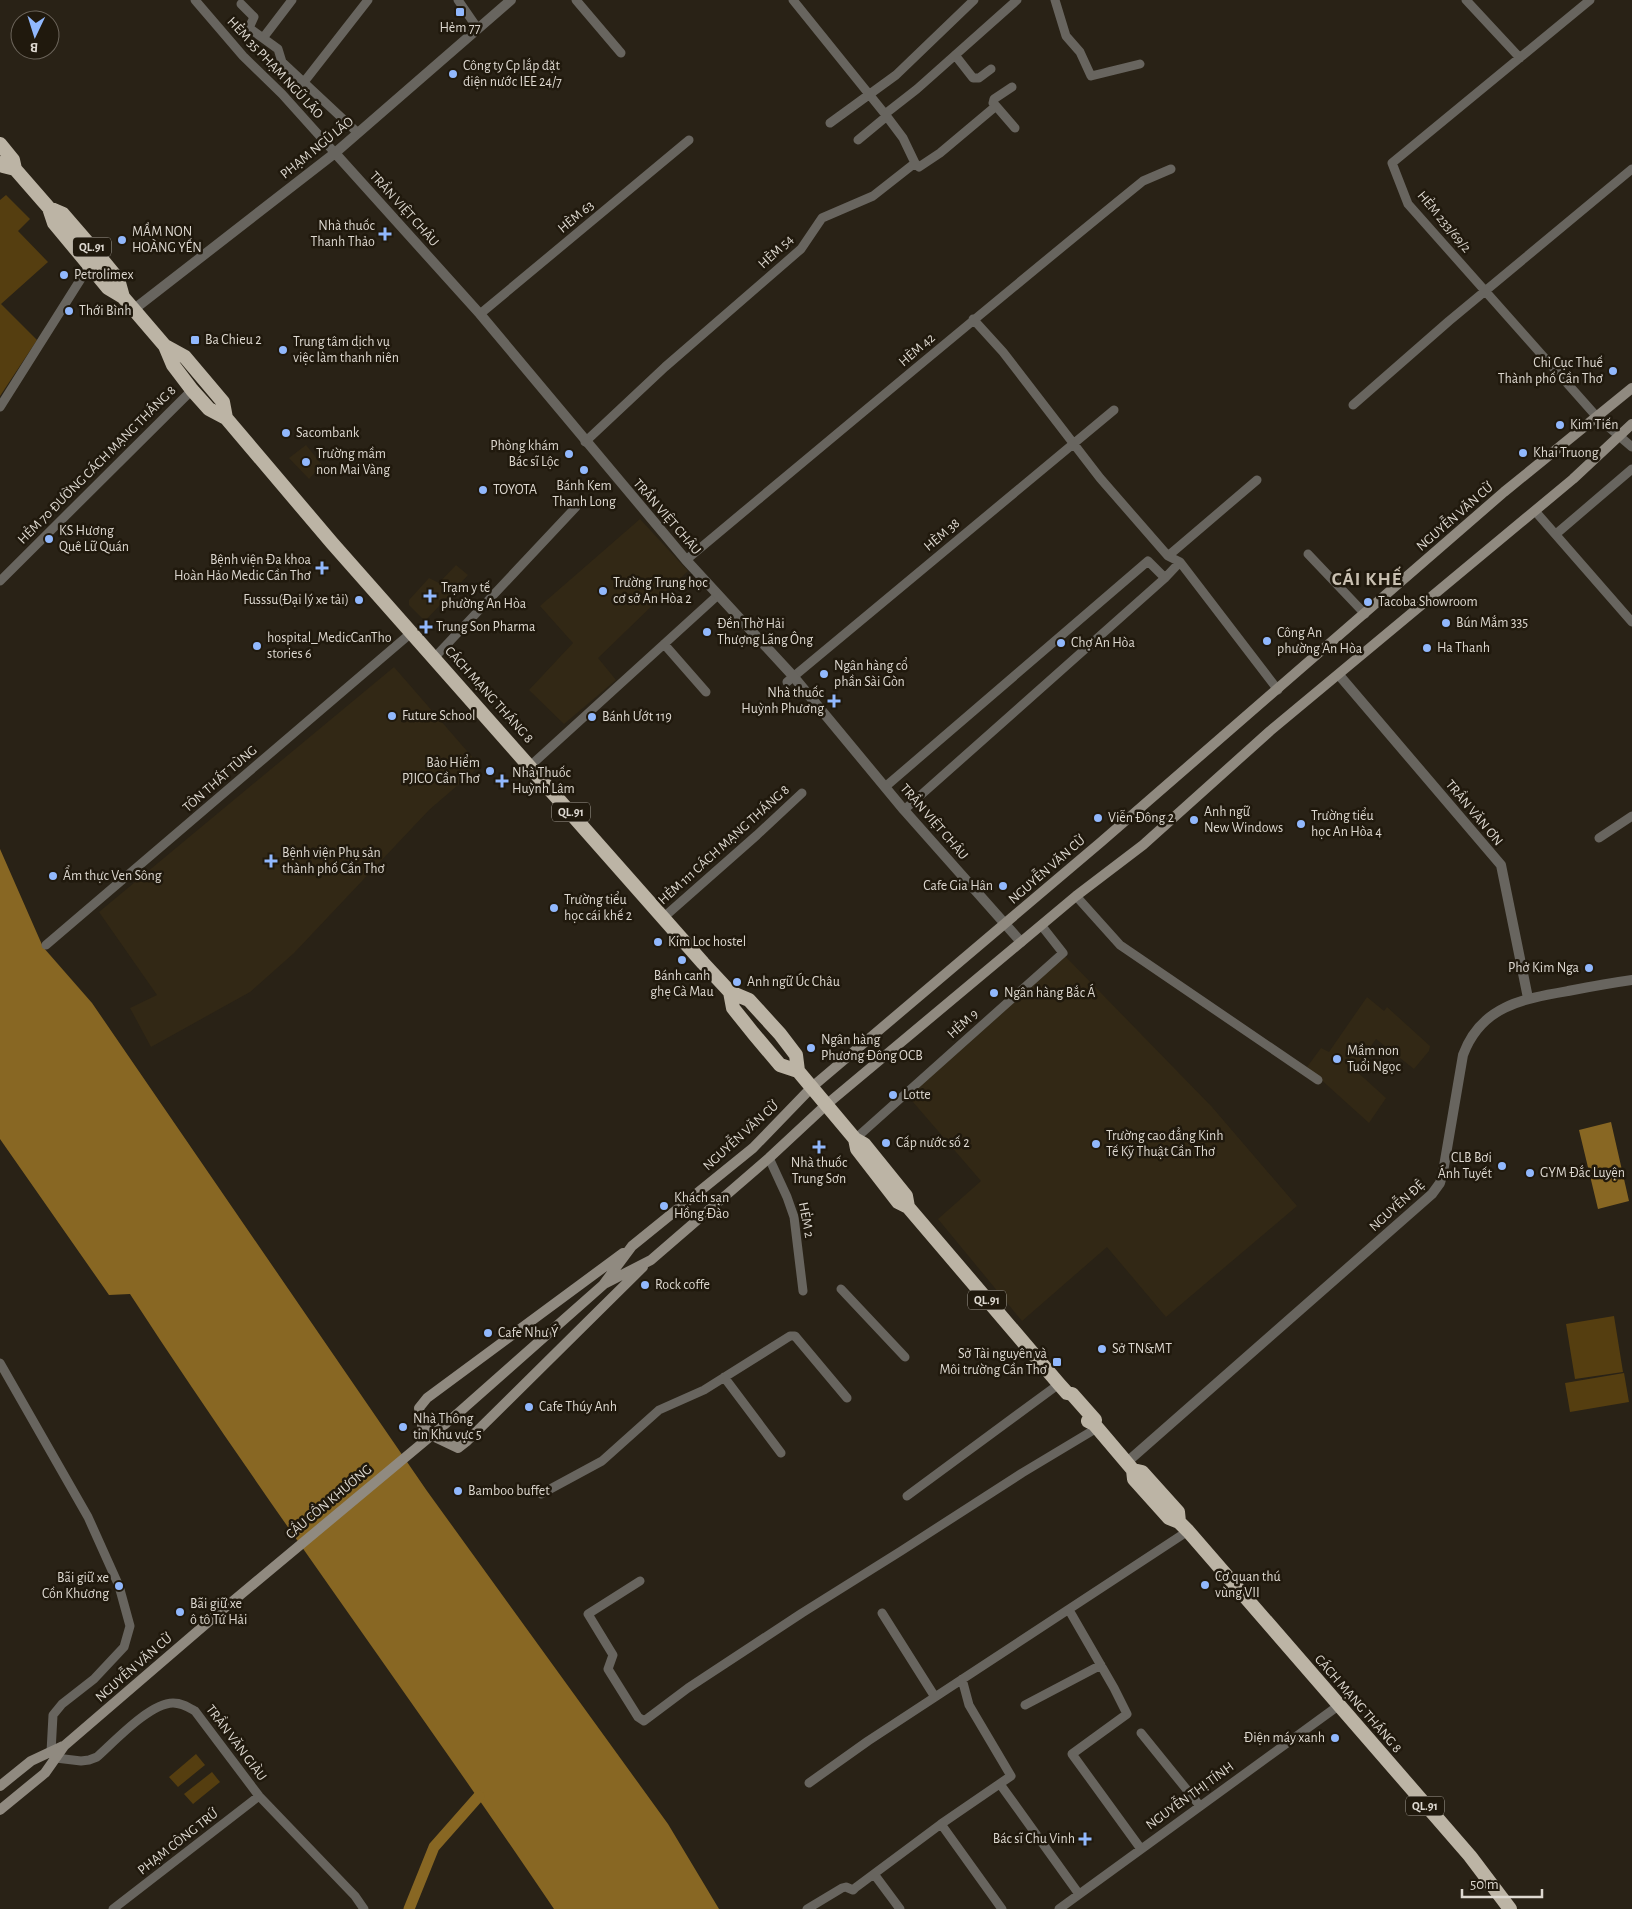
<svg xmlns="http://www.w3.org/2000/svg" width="1632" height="1909" font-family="'Alegreya Sans',sans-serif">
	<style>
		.built { fill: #322815 }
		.green { fill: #553e10 }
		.water { fill: #886723 }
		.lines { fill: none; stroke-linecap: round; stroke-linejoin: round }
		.canal { stroke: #886723; stroke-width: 11 }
		.minor { stroke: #68655f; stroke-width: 9 }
		.tertiary { stroke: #68655f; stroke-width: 10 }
		.secondary { stroke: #908a80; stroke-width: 10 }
		.trunk { stroke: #bcb4a5; stroke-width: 14 }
		.secondary-bridge { stroke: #908a80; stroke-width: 10 }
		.poi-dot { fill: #91b8fd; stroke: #20190d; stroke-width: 2 }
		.labels { text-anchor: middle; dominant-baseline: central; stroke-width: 5; stroke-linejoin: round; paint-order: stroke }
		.shield { fill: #20190d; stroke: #a49f96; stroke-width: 1 }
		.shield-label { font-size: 12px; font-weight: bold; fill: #ddd8d0 }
		.poi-label { font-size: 14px; fill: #ddd8d0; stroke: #20190d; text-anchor: start }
		.street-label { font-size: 14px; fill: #ddd8d0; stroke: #20190d }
		.district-label { font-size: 19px; font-weight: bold; letter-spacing: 1px; fill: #c9c0b1; stroke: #20190d }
	</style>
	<rect width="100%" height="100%" fill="#292216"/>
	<path class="built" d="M306,445L322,465L309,479L289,458Z
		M640,519L688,571L598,658L616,680L564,724L529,690L573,643L540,606Z
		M456,565L468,575L425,621L409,605V600L429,578L439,583Z
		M394,667L480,766L429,810L294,953L250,992L151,1047L130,1008L157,995L99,912Z
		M1064,955L1212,1107L1297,1206L1166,1317L1107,1247L1022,1321L938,1219L981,1181L907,1095Z
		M1367,997L1384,1011L1387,1007L1430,1046L1429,1051L1414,1069L1376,1039L1354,1069L1386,1098L1369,1123L1307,1067L1321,1048L1329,1052Z"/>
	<path class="green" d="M6,195L30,219L18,231L48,262L1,304L37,340L0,396V200Z
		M1614,1316L1623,1372L1575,1379L1566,1324Z
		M1624,1373L1629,1402L1570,1412L1565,1383Z
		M196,1754L205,1765L178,1787L169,1777Z
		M212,1772L220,1782L193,1804L184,1794Z"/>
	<path class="water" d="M0,849L43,947L92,1003L427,1491L668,1824L719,1909H554C415,1703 266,1503 130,1294L109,1295L0,1139Z
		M1611,1122L1629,1201L1598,1209L1579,1130Z"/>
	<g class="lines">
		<path class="canal" d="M409,1909L434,1847L479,1796"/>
		<path class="minor" d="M195,0L243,56L282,94L335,153
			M458,0L478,29
			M576,0L621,53
			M793,0L885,114L903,138L915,163
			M1055,0L1066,36L1080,52L1091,76L1140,64
			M1466,0L1520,58
			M1590,0L1392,163L1408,204L1597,417L1632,447
			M241,4L254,17L249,28L278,49L282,62L358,133
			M263,38L292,0
			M955,55L973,78H979L991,69
			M304,82L368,0
			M996,106L993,103L994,99L1012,87
			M885,114L917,89L1017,0
			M830,123L896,75L974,0
			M858,140L887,116
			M915,163L919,167L940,153L996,106L1015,128
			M480,314L689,140
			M973,319L1003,352L1100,478L1168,556L1180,562
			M1353,405L1449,321L1632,169
			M0,407L89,266
			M585,442L665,367L801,249L822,218L873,196L915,163
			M1535,511L1632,622
			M1556,534L1632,469
			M1308,554L1365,614
			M1168,556L1257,480
			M686,560C838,433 989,306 1143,181L1171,169
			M0,581L192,390
			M664,644L706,692
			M435,657L576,507
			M787,682L1114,410
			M530,766L718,595
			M885,787L1148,561L1165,578
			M904,810L1165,578L1180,562L1278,690
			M1599,838L1632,816
			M1076,896L1120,945L1318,1080
			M664,917L757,835L802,793
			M46,945L411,633
			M855,1139L1063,953L1041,925
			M769,1158L787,1197L794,1217L803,1291
			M841,1289L905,1357
			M0,1363L88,1517L119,1586L130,1626L124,1647L94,1679L62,1704L53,1715L51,1752
			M724,1377L781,1453
			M541,1494L602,1461L659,1410L704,1390L790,1336H795L847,1398
			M907,1496L1059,1384
			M640,1581L588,1614L613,1655L608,1669L638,1717L644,1721L688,1688L802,1613L901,1551L1022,1473L1097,1428
			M1069,1610L1114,1688L1127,1714L1072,1754L1141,1849
			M882,1613L935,1697
			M1025,1705L1101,1665
			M1141,1733L1200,1806
			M56,1758L81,1761L89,1760L97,1757C115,1741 150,1703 173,1703C182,1703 188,1707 195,1711L259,1796L355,1896L364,1909
			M809,1783L868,1741L1188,1531
			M1000,1784L1079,1894
			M941,1824L1002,1909
			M874,1874L900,1909
			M113,1909L259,1796
			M807,1909L842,1888L846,1887L853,1890L855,1888L941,1824L1011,1776L969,1705L962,1679
			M1059,1909L1338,1706"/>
		<path class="tertiary" d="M335,153L480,314L686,560L793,676L904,810L1021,942
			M133,310L335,153L511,0
			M1339,675L1501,865L1528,998
			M1126,1463L1432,1194L1440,1183L1443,1172L1463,1055C1481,1006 1522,999 1568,991C1589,987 1611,983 1632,980"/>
		<path class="secondary" d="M623,1253L427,1398L419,1408L422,1425L437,1438L458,1448L467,1441L643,1267
			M606,1283L651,1260L769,1158L826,1105L1076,896L1143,845L1270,731L1573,479L1632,424
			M456,1415L603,1285L632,1246L753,1148L812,1087L1101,842L1504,492L1632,388
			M0,1786L31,1761L63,1746
			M0,1810L45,1773L64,1746L221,1611"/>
		<path class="trunk" d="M0,144L13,160L15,169L49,208L54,223L108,288L123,297L165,346L185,357L223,402L226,418
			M0,163L3,166L15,169
			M49,208L63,214L95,251L118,279L123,297
			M165,346L173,365L192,390L209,409L226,418L332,543L703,963L730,992L749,1000L780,1034L796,1055L798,1071
			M730,992L733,1008L753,1033L780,1065L798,1071L855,1139L864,1144L906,1196L908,1207
			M855,1139L857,1149L898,1202L908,1207L1059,1384L1067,1393L1072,1394L1095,1420L1094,1424
			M1088,1421L1094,1424L1133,1470L1142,1472L1178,1512L1179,1522
			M1133,1470L1134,1479L1169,1518L1179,1522L1188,1531L1470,1856L1510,1909"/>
		<path class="secondary-bridge" d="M221,1611L456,1415"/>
	</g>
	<g class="poi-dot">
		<rect x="455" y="7" width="10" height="10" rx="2.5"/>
		<circle cx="453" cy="74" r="5"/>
		<path d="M382.5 226.5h5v5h5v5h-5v5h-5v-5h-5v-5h5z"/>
		<circle cx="122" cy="240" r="5"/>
		<circle cx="64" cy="275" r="5"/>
		<circle cx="69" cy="311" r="5"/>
		<rect x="190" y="335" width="10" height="10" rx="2.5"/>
		<circle cx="283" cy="350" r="5"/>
		<circle cx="1613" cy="371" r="5"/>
		<circle cx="1560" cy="425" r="5"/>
		<circle cx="286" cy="433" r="5"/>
		<circle cx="1523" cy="453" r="5"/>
		<circle cx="569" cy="454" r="5"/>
		<circle cx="306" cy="462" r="5"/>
		<circle cx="584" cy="470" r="5"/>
		<circle cx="483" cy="490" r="5"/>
		<circle cx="49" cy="539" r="5"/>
		<path d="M319.5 560.5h5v5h5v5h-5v5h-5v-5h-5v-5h5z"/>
		<circle cx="603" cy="591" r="5"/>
		<path d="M427.5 588.5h5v5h5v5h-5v5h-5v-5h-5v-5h5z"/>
		<circle cx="359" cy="600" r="5"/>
		<circle cx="1368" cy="602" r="5"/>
		<circle cx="1446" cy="623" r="5"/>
		<path d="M423.5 619.5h5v5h5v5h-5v5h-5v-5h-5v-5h5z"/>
		<circle cx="707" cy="632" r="5"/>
		<circle cx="1267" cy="641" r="5"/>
		<circle cx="1061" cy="643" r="5"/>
		<circle cx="257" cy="646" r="5"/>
		<circle cx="1427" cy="648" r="5"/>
		<circle cx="824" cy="674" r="5"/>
		<path d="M831.5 693.5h5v5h5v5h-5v5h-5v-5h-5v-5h5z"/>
		<circle cx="392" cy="716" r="5"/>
		<circle cx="592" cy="717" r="5"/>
		<circle cx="490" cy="771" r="5"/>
		<path d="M499.5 773.5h5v5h5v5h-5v5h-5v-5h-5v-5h5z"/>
		<circle cx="1098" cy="818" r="5"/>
		<circle cx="1194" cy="820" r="5"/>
		<circle cx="1301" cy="824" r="5"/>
		<path d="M268.5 853.5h5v5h5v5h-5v5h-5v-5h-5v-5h5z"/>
		<circle cx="53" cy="876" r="5"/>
		<circle cx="1003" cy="886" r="5"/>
		<circle cx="554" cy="908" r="5"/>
		<circle cx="658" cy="942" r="5"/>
		<circle cx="682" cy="960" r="5"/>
		<circle cx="1589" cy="968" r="5"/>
		<circle cx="737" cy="982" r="5"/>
		<circle cx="994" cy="993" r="5"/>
		<circle cx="811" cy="1048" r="5"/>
		<circle cx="1337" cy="1059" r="5"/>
		<circle cx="893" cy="1095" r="5"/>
		<circle cx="886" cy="1143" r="5"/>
		<circle cx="1096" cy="1144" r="5"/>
		<path d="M816.5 1139.5h5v5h5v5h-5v5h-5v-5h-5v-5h5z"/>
		<circle cx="1502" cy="1166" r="5"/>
		<circle cx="1530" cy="1173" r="5"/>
		<circle cx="664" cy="1206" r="5"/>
		<circle cx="645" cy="1285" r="5"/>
		<circle cx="488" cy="1333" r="5"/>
		<circle cx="1102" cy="1349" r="5"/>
		<rect x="1052" y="1357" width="10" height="10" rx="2.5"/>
		<circle cx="529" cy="1407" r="5"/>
		<circle cx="403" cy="1427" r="5"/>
		<circle cx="458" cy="1491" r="5"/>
		<circle cx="1205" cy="1585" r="5"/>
		<circle cx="119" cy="1586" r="5"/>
		<circle cx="180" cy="1612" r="5"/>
		<circle cx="1335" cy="1738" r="5"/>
		<path d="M1082.5 1831.5h5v5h5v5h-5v5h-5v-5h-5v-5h5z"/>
	</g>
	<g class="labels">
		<g class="shield">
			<rect x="73" y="237.5" width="38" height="19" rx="4"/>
			<rect x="552" y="802.5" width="38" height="19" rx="4"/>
			<rect x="968" y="1290.5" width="38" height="19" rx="4"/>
			<rect x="1406" y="1796.5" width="38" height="19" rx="4"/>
		</g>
		<g class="shield-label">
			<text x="92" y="247">QL.91</text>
			<text x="571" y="812">QL.91</text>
			<text x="987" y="1300">QL.91</text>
			<text x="1425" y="1806">QL.91</text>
		</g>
		<g class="poi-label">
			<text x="460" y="28" text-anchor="middle">Hẻm 77</text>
			<text x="463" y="66">Công ty Cp lắp đặt<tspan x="463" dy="16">điện nước IEE 24/7</tspan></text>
			<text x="375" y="226" text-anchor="end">Nhà thuốc<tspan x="375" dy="16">Thanh Thảo</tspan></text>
			<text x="132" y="232">MẦM NON<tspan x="132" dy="16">HOÀNG YẾN</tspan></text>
			<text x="74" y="275">Petrolimex</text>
			<text x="79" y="311">Thới Bình</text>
			<text x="205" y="340">Ba Chieu 2</text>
			<text x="293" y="342">Trung tâm dịch vụ<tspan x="293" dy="16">việc làm thanh niên</tspan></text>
			<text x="1603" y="363" text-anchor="end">Chi Cục Thuế<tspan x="1603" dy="16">Thành phố Cần Thơ</tspan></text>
			<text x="1570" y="425">Kim Tiến</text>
			<text x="296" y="433">Sacombank</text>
			<text x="559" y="446" text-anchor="end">Phòng khám<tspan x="559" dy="16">Bác sĩ Lộc</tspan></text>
			<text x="1533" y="453">Khai Truong</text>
			<text x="316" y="454">Trường mầm<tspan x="316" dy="16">non Mai Vàng</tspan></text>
			<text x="584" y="486" text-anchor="middle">Bánh Kem<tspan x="584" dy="16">Thanh Long</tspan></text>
			<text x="493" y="490">TOYOTA</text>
			<text x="59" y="531">KS Hương<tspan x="59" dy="16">Quê Lữ Quán</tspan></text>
			<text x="311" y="560" text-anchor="end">Bệnh viện Đa khoa<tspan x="311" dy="16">Hoàn Hảo Medic Cần Thơ</tspan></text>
			<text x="613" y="583">Trường Trung học<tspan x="613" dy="16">cơ sở An Hòa 2</tspan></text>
			<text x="441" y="588">Trạm y tế<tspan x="441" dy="16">phường An Hòa</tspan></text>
			<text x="349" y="600" text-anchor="end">Fusssu(Đại lý xe tải)</text>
			<text x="1378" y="602">Tacoba Showroom</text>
			<text x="1456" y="623">Bún Mắm 335</text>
			<text x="717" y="624">Đền Thờ Hải<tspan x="717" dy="16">Thượng Lãng Ông</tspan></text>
			<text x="436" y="627">Trung Son Pharma</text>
			<text x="1277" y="633">Công An<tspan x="1277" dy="16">phường An Hòa</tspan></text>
			<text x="267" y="638">hospital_MedicCanTho<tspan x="267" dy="16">stories 6</tspan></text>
			<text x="1071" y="643">Chợ An Hòa</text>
			<text x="1437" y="648">Ha Thanh</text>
			<text x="834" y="666">Ngân hàng cổ<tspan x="834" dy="16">phần Sài Gòn</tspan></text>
			<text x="824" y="693" text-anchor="end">Nhà thuốc<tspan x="824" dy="16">Huỳnh Phương</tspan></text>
			<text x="402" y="716">Future School</text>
			<text x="602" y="717">Bánh Ướt 119</text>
			<text x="480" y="763" text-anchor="end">Bảo Hiểm<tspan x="480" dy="16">PJICO Cần Thơ</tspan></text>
			<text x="512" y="773">Nhà Thuốc<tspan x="512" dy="16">Huỳnh Lâm</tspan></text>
			<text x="1204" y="812">Anh ngữ<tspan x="1204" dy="16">New Windows</tspan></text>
			<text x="1311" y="816">Trường tiểu<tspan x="1311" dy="16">học An Hòa 4</tspan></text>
			<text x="1108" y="818">Viễn Đông 2</text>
			<text x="282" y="853">Bệnh viện Phụ sản<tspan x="282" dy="16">thành phố Cần Thơ</tspan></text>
			<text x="63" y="876">Ẩm thực Ven Sông</text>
			<text x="993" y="886" text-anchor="end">Cafe Gia Hân</text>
			<text x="564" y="900">Trường tiểu<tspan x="564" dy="16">học cái khế 2</tspan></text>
			<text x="668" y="942">Kim Loc hostel</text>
			<text x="1579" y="968" text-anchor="end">Phở Kim Nga</text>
			<text x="682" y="976" text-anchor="middle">Bánh canh<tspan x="682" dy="16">ghẹ Cà Mau</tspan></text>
			<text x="747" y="982">Anh ngữ Úc Châu</text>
			<text x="1004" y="993">Ngân hàng Bắc Á</text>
			<text x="821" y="1040">Ngân hàng<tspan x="821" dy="16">Phương Đông OCB</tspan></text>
			<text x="1347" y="1051">Mầm non<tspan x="1347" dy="16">Tuổi Ngọc</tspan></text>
			<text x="903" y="1095">Lotte</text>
			<text x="1106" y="1136">Trường cao đẳng Kinh<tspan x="1106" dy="16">Tế Kỹ Thuật Cần Thơ</tspan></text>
			<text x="896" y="1143">Cấp nước số 2</text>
			<text x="1492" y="1158" text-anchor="end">CLB Bơi<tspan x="1492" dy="16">Ánh Tuyết</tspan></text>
			<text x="819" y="1163" text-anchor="middle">Nhà thuốc<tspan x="819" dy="16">Trung Sơn</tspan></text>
			<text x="1540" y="1173">GYM Đắc Luyện</text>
			<text x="674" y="1198">Khách sạn<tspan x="674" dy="16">Hồng Đào</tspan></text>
			<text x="655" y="1285">Rock coffe</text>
			<text x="498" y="1333">Cafe Như Ý</text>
			<text x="1112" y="1349">Sở TN&amp;MT</text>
			<text x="1047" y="1354" text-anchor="end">Sở Tài nguyên và<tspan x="1047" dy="16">Môi trường Cần Thơ</tspan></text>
			<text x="539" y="1407">Cafe Thúy Anh</text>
			<text x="413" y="1419">Nhà Thông<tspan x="413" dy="16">tin Khu vực 5</tspan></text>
			<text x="468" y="1491">Bamboo buffet</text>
			<text x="1215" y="1577">Cơ quan thú<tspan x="1215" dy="16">vùng VII</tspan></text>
			<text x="109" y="1578" text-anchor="end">Bãi giữ xe<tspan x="109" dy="16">Cồn Khương</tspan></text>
			<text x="190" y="1604">Bãi giữ xe<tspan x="190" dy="16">ô tô Tứ Hải</tspan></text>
			<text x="1325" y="1738" text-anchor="end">Điện máy xanh</text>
			<text x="1075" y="1839" text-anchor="end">Bác sĩ Chu Vinh</text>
		</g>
		<g class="street-label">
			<text transform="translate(275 68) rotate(47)">HẺM 35 PHẠM NGŨ LÃO</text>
			<text transform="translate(317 148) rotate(-39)">PHẠM NGŨ LÃO</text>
			<text transform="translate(404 209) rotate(48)">TRẦN VIỆT CHÂU</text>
			<text transform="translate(576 217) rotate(-40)">HÈM 63</text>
			<text transform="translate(1444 222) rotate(50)">HẺM 233/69/2</text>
			<text transform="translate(776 252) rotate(-43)">HÈM 54</text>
			<text transform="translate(917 350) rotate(-41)">HÈM 42</text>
			<text transform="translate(97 465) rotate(-45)">HẺM 70 ĐƯỜNG CÁCH MẠNG THÁNG 8</text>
			<text transform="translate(667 517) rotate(49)">TRẦN VIỆT CHÂU</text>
			<text transform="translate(1455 517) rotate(-41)">NGUYỄN VĂN CỪ</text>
			<text transform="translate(942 535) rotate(-40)">HÈM 38</text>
			<text transform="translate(489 695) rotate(48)">CÁCH MẠNG THÁNG 8</text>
			<text transform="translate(220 779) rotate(-41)">TÔN THẤT TÙNG</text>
			<text transform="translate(1474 813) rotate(50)">TRẦN VĂN ƠN</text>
			<text transform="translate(934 822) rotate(49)">TRẦN VIỆT CHÂU</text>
			<text transform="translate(724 845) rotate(-42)">HẺM 111 CÁCH MẠNG THÁNG 8</text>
			<text transform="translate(1047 870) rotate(-41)">NGUYỄN VĂN CỪ</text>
			<text transform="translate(963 1024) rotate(-42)">HẺM 9</text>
			<text transform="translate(741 1136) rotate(-42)">NGUYỄN VĂN CỪ</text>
			<text transform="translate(1397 1206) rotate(-42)">NGUYỄN ĐỆ</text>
			<text transform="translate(806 1220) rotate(79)">HẺM 2</text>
			<text transform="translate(329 1502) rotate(-40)">CẦU CỒN KHƯƠNG</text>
			<text transform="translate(134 1668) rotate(-41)">NGUYỄN VĂN CỪ</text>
			<text transform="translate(1358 1704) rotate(49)">CÁCH MẠNG THÁNG 8</text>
			<text transform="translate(236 1743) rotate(53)">TRẦN VĂN GIÀU</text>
			<text transform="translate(1190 1796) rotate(-36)">NGUYỄN THỊ TÍNH</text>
			<text transform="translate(178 1842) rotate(-38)">PHẠM CÔNG TRỨ</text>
		</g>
		<g class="district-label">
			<text x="1367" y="579">CÁI KHẾ</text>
		</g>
	</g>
	<g transform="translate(35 35) rotate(184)"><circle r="24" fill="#20190d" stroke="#6c655b"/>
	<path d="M0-4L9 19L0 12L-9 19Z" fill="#91b8fd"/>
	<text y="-8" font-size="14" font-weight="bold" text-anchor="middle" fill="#ddd8d0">B</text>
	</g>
	<path d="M1462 1889v8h80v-8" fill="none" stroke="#ddd8d0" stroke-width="2.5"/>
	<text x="1470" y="1889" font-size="15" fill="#ddd8d0" stroke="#20190d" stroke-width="4" paint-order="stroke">50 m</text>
</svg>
